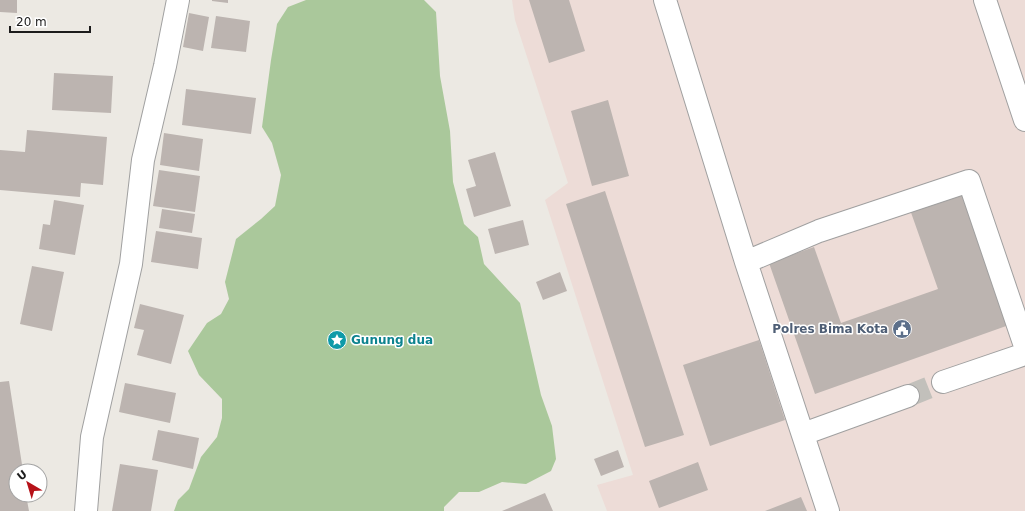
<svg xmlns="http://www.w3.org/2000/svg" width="1025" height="511" font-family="'DejaVu Sans',sans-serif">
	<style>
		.military { fill: #eddcd7 }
		.forest { fill: #aac89b }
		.building { fill: #bcb4b0 }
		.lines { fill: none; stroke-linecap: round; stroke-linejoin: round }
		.minor-tunnel { stroke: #c2c0bb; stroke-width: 22; stroke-dasharray: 22 11; stroke-linecap: butt }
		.minor-casing { stroke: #a0a0a0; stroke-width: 24 }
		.minor { stroke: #fff; stroke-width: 22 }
		.labels { text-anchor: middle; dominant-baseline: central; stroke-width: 3; stroke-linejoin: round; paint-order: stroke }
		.service-label { font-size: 12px; font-weight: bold; fill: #4e5e75; stroke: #fff; text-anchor: end }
		.culture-label { font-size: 12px; font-weight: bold; fill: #0d838f; stroke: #fff; text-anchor: start }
	</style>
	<rect width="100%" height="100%" fill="#ece9e3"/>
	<path class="military" d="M512,0H1025V511H607L597,485L633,475L545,200L568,183L515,20Z"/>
	<path class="forest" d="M306,0H424L436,12L440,76L450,131L453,182L464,224L478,237L484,264L520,303L541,395L552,426L556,459L551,471L526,484L502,482L479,492H459L444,507V511H174L178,500L189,489L201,457L217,437L222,418V399L199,375L188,351L207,323L221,314L229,299L225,282L236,239L261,219L275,206L281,175L272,143L262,127L271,60L277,24L288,7Z"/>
	<path class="building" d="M0,0H17V13L0,12Z
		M212,0H228V3L212,1Z
		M529,0H569L585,51L549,63Z
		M189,13L209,17L203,51L183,47Z
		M216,16L250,21L246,52L211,48Z
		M54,73L113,76L111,113L52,110Z
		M186,89L256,98L251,134L182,125Z
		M608,100L629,176L592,186L571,111Z
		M27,130L107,137L103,185L81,183L80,197L0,190V150L25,152Z
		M164,133L203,139L199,171L160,165Z
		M495,152L511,206L474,217L466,189L476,186L468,160Z
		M159,170L200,176L195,212L153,206Z
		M960,185L1009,325L815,394L769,263L814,247L841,323L938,289L908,204Z
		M605,191L684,435L645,447L566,204Z
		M54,200L84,205L75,255L39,249L43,224L50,225Z
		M162,209L195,214L192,233L159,228Z
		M523,220L529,245L495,254L488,229Z
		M156,231L202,238L198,269L151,262Z
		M32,266L64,272L52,331L20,324Z
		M560,272L567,291L543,300L536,282Z
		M140,304L184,315L171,364L137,355L144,330L134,328Z
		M759,340L785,420L710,446L683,365Z
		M9,381L23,471H16V495H26L29,511H0V382Z
		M125,383L176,393L170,423L119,412Z
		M158,430L199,438L193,469L152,460Z
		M618,450L624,467L601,476L594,459Z
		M698,462L708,490L659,508L649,481Z
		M120,464L158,470L151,511H112Z
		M545,493L553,511H502Z
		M801,497L807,511H765Z"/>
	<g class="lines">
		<path class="minor-tunnel" d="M908,396L943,382"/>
		<g class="minor-casing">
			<path id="minor" d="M665,0L746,262
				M985,0L1025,120
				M943,382L1025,354
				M803,434L908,396
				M86,511L92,437L131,264L143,160L165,66L178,0
				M828,511L746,262L819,231L969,181L1025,346"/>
		</g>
		<use href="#minor" class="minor"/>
	</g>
	<defs>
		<g id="civic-disc" transform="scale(1)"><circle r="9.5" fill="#5c6f8a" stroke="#fff"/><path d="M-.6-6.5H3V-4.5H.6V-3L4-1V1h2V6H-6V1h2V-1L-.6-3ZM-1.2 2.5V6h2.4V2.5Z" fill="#fff"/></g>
		<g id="sight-disc" transform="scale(1)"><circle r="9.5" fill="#0f9aa8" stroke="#fff"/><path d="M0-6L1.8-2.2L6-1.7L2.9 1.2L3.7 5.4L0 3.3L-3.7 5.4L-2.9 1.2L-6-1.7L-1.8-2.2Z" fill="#fff"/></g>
	</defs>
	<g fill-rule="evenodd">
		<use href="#civic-disc" x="902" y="329"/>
		<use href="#sight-disc" x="337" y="340"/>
	</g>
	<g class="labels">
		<g class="service-label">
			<text x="888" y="329">Polres Bima Kota</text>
		</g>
		<g class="culture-label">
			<text x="351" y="340">Gunung dua</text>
		</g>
	</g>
	<g transform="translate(28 483) rotate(322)"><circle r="19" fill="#ffffff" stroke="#a4a4a4"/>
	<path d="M0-3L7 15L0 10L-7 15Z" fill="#b61219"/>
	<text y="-6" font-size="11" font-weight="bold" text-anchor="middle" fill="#1c1c1c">U</text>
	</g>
	<path d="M10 26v6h80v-6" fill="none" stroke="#1c1c1c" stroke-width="2"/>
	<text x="16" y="26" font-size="12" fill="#1c1c1c" stroke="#ffffff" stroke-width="3" paint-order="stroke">20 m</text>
</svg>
